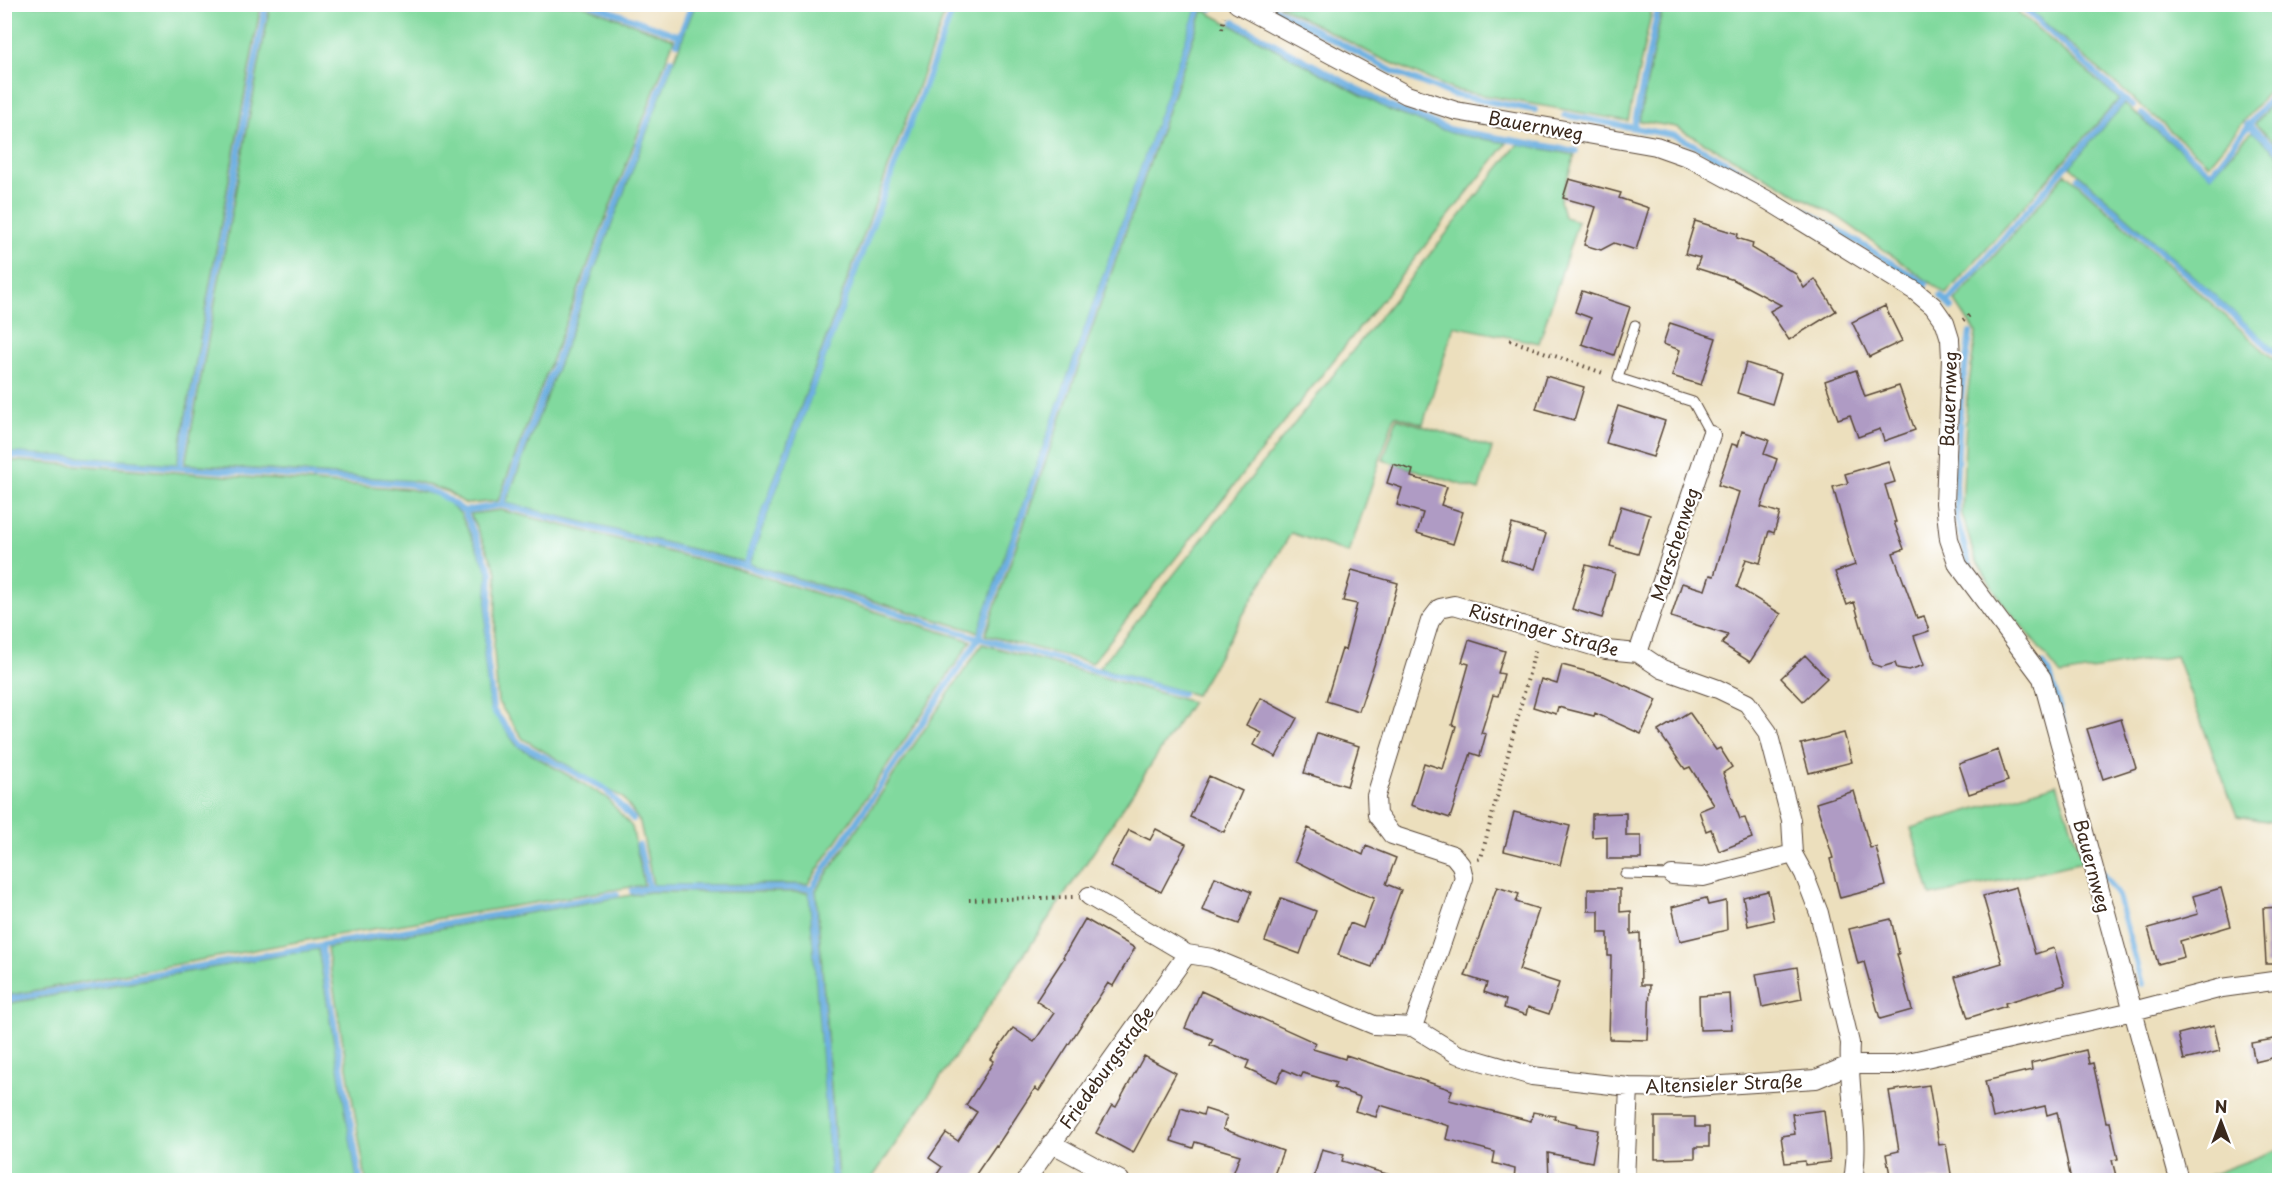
<svg xmlns="http://www.w3.org/2000/svg" width="2284" height="1185" font-family="'Playpen Sans',sans-serif">
	<style>
		.green { fill: #81d99e; stroke: #5e825e; stroke-width: 1.5 }
		.lines { fill: none; stroke-linecap: round; stroke-linejoin: round }
		.stream { stroke: #6db0e2; stroke-width: 6 }
		.building { fill: #af9bc4 }
		.service-casing { stroke: #564536; stroke-width: 11 }
		.minor-casing { stroke: #564536; stroke-width: 20 }
		.path { stroke: #564536; stroke-width: 4; stroke-dasharray: 1.5 4.5; stroke-linecap: butt }
		.service { stroke: #fff; stroke-width: 9 }
		.minor { stroke: #fff; stroke-width: 18 }
		.labels { text-anchor: middle; dominant-baseline: central; stroke-width: 4.5; stroke-linejoin: round; paint-order: stroke }
		.street-label { font-size: 18px; fill: #3b2a1e; stroke: #fff }
	</style>
	<rect width="100%" height="100%" fill="#fff"/>
	<filter id="ink" filterUnits="userSpaceOnUse"><feTurbulence type="fractalNoise" baseFrequency=".0167" numOctaves="2"/><feDisplacementMap in="SourceGraphic" scale="12" xChannelSelector="R" yChannelSelector="G"/><feConvolveMatrix kernelMatrix="1 2 1 2 8 2 1 2 1" color-interpolation-filters="sRGB"/></filter>
	<filter id="wash" filterUnits="userSpaceOnUse"><feTurbulence type="fractalNoise" baseFrequency=".008" numOctaves="4" result="noise"/><feDisplacementMap in="SourceGraphic" scale="24" xChannelSelector="R" yChannelSelector="G"/><feGaussianBlur stdDeviation="1.35" result="paint"/><feColorMatrix in="noise" values="0 0 0 0 0 0 0 0 0 0 0 0 0 0 0 0 0 1.4 0 .05"/><feComposite in="paint" operator="in"/></filter>
	<g filter="url(#wash)">
		<rect width="100%" height="100%" fill="#ecdfbd"/>
		<path class="green" d="M4,5H261L177,464L5,452Z
			M270,5H582L674,39L498,501L466,504L446,491L414,481L185,464Z
			M695,5H948L744,562L506,503Z
			M1193,5L1197,7L978,632L749,564L956,5Z
			M1278,5H1653L1628,121L1454,90L1378,57Z
			M1663,5H2010L2119,99L1946,294L1838,217L1676,127L1639,121Z
			M2024,5H2279V79L2209,164Z
			M1203,10L1391,111L1454,134L1507,143L1092,663L985,635Z
			M2279,94V146L2255,124Z
			M2124,104L2211,176L2252,131L2279,156V353L2070,166Z
			M1518,144L1575,155L1560,200L1564,217L1578,221L1539,343L1454,326L1423,424L1395,415L1349,553L1291,533L1196,695L1099,668Z
			M2066,173L2279,364V823L2237,816L2176,656L2061,675L1999,598L1975,558L1962,514L1967,398L1976,333L1955,301Z
			M1397,418L1492,448L1479,490L1383,460Z
			M4,460L409,489L440,496L460,513L488,572L484,656L490,708L517,746L606,797L632,827L644,885L324,937L5,996Z
			M501,510L741,570L971,641L808,884L653,885L640,822L623,798L523,739L498,702L494,650L497,572L470,514Z
			M982,644L1192,702L1099,844L871,1180H838L816,890Z
			M2057,784L2083,862L1931,896L1911,828Z
			M649,892H809L831,1180H366L327,948Z
			M318,949L357,1180H5V1004Z
			M2279,1149V1180H2197Z"/>
		<g class="lines">
			<path class="stream" d="M591,4L680,36
				M1203,4L1211,9
				M1266,4L1392,71L1453,95L1535,110
				M1234,22L1391,107L1452,130L1576,151
				M677,43L692,4
				M2124,99L2133,106
				M2142,114L2211,173L2280,86
				M1565,115L1677,136L1726,162L1926,284
				M2248,124L2280,152
				M1634,127L1659,4
				M2078,178L2280,357
				M1941,296L1952,308
				M1948,302L2124,99L2019,4
				M1970,333L1961,396L1956,482L1957,519L1969,563L1979,579
				M4,455L410,484L439,494L464,511L491,572L487,656L493,710L520,744L605,789L633,819
				M180,467L266,4
				M501,505L671,60
				M464,511L501,505L745,566L979,638L1182,694
				M745,566L955,4
				M2042,664L2050,673L2068,739
				M639,845L649,888
				M2102,873L2118,896L2142,984
				M812,888L834,1180
				M632,891L649,888H812L979,638L1201,4
				M321,945L360,1180
				M4,1000L617,894"/>
		</g>
		<g id="blocks">
			<path class="building" d="M1569,179L1621,193L1619,198L1649,208L1636,250L1614,243L1601,250L1584,245L1596,207L1563,198Z
				M1695,221L1738,234L1737,238L1753,243L1752,248L1796,274L1804,288L1815,279L1836,311L1789,340L1770,311L1781,305L1734,280L1696,268L1700,258L1685,254Z
				M1582,291L1630,307L1614,355L1582,344L1591,318L1575,312Z
				M1885,306L1902,341L1869,357L1852,322Z
				M1670,323L1716,338L1701,385L1672,376L1680,350L1663,344Z
				M1746,363L1781,374L1772,404L1737,393Z
				M1856,370L1865,397L1899,386L1915,430L1884,441L1880,429L1858,437L1850,415L1838,419L1825,381Z
				M1546,376L1584,387L1574,420L1536,409Z
				M1618,406L1665,421L1653,457L1606,443Z
				M1742,431L1769,440L1764,454L1777,459L1761,507L1780,513L1774,533L1769,531L1760,563L1746,559L1737,587L1781,614L1750,662L1722,644L1728,635L1671,617L1682,583L1705,590L1710,575L1714,576L1739,492L1718,485L1732,444L1738,446Z
				M1888,461L1895,482L1885,485L1896,522H1894L1904,549L1893,553L1917,618L1924,616L1929,631L1914,636L1924,665L1909,670L1897,668L1895,663L1882,667L1872,664L1854,602L1847,605L1835,572L1855,565L1833,487L1848,483L1845,474Z
				M1393,464L1413,470L1411,477L1447,487L1441,505L1463,512L1453,544L1417,533L1423,513L1397,505L1402,488L1387,483Z
				M1621,506L1650,515L1638,554L1610,546Z
				M1512,524L1546,534L1535,569L1502,559Z
				M1586,565L1615,573L1602,618L1572,609Z
				M1352,570L1398,583L1383,638L1359,711L1326,701L1342,649L1345,650L1357,604L1343,601Z
				M1469,640L1505,651L1498,673L1504,674L1498,696L1493,695L1481,733L1486,734L1480,756L1471,753L1450,818L1411,805L1424,763L1443,769L1456,726L1452,725L1469,664L1462,662Z
				M1805,655L1827,678L1803,701L1781,678Z
				M1562,665L1604,676L1657,700L1641,734L1595,713L1594,716L1558,707L1556,714L1533,707L1541,679L1557,684Z
				M1260,698L1297,718L1276,757L1254,745L1261,732L1246,725Z
				M1689,712L1716,750L1720,748L1732,767L1723,773L1740,819L1745,818L1752,838L1719,851L1711,829L1706,831L1699,811L1714,805L1690,767L1685,769L1658,731Z
				M2121,719L2136,768L2103,779L2087,729Z
				M1317,733L1359,746L1347,786L1304,773Z
				M1844,733L1852,762L1809,773L1801,744Z
				M1998,750L2008,781L1969,794L1959,764Z
				M1209,776L1242,791L1224,832L1190,817Z
				M1854,791L1870,848L1876,847L1886,886L1840,898L1830,859L1833,858L1816,803Z
				M1514,812L1570,826L1560,865L1504,851Z
				M1626,813V836H1641V859H1607V836L1592,837V814Z
				M1308,828L1363,855L1366,846L1396,858L1386,884L1401,890L1372,967L1338,955L1350,923L1363,928L1374,898L1350,889L1295,861Z
				M1156,829L1186,844L1161,892L1110,866L1129,830L1150,840Z
				M1215,877L1251,892L1239,924L1202,910Z
				M1497,887L1519,894L1516,902L1539,909L1519,970L1559,983L1549,1014L1528,1007L1526,1015L1504,1008L1506,1000L1484,992L1487,983L1465,976Z
				M2016,887L2035,954L2054,948L2065,985L2005,1003L2006,1006L1968,1018L1955,977L2002,963L1983,896Z
				M2221,888L2231,926L2180,941L2184,957L2158,964L2148,928L2198,914L2193,896Z
				M1588,889H1620V912L1631,911V934L1640,933L1641,985H1650L1648,1040L1609,1039L1611,956H1608V933H1599V911H1588Z
				M1768,891L1774,920L1748,926L1743,897Z
				M1281,898L1316,911L1300,954L1265,941Z
				M1706,898L1708,905L1726,901L1727,930L1680,941L1672,907Z
				M2280,907V964H2266L2263,908Z
				M1085,919L1135,948L1113,986L1108,983L1039,1091L1035,1088L997,1146L996,1145L972,1180H933L942,1167L929,1158L946,1133L958,1141L977,1112L966,1105L994,1061L991,1059L1013,1028L1034,1042L1054,1013L1036,1001L1064,958L1063,957Z
				M1891,919L1899,954H1897L1912,1010L1880,1019L1864,962L1858,964L1849,929Z
				M1797,967L1802,999L1762,1007L1756,974Z
				M1201,991L1316,1043L1313,1049L1345,1059L1346,1055L1452,1090L1449,1100L1531,1121L1533,1112L1555,1116L1554,1119L1577,1124L1576,1126L1598,1130L1592,1162L1548,1153L1549,1180H1514L1515,1169L1493,1163L1495,1152L1446,1139L1449,1126L1380,1105L1376,1117L1355,1111L1360,1097L1334,1088L1336,1083L1303,1073L1301,1077L1283,1069L1277,1082L1246,1068L1249,1061L1210,1045L1213,1039L1185,1028Z
				M1730,994L1732,1029L1700,1030L1699,996Z
				M2214,1025L2220,1051L2184,1060L2178,1034Z
				M2280,1038V1056L2255,1062L2251,1043Z
				M2086,1050L2089,1064L2093,1063L2106,1122H2110L2118,1159L2112,1160L2117,1180H2071L2057,1112L2047,1115L2045,1106L1993,1118L1985,1081L2032,1070L2031,1063Z
				M1144,1056L1176,1073L1133,1153L1096,1133L1112,1105L1116,1107Z
				M1929,1085L1939,1145L1946,1144L1952,1180H1891L1886,1154L1899,1151L1889,1091Z
				M1181,1108L1203,1115L1205,1109L1227,1116L1223,1129L1283,1151L1272,1180H1250L1233,1174L1240,1155L1195,1142L1193,1148L1171,1141Z
				M1824,1110L1830,1162L1805,1165V1161L1785,1163L1781,1136L1795,1134L1792,1114Z
				M1655,1117H1695V1127H1709V1147H1695V1158L1655,1159Z
				M1322,1149L1344,1155L1342,1161L1394,1176L1393,1180H1313Z"/>
		</g>
	</g>
	<g filter="url(#ink)">
		<use href="#blocks" fill-opacity="0" stroke="#564536" stroke-width="1.5"/>
		<g class="lines">
			<g class="service-casing">
				<path id="service" d="M1635,325L1618,378L1693,402L1711,435
					M1625,874L1672,875"/>
			</g>
			<g class="minor-casing">
				<path id="minor" d="M1237,4L1407,95L1456,111L1656,146L1690,158L1769,201L1915,291L1933,306L1945,323L1950,339L1951,358L1945,503L1949,539L1958,565L2042,678L2178,1176V1180
					M1638,653L1711,435
					M1672,875L1703,877L1793,854
					M1089,896L1187,954L1212,958L1374,1025L1413,1027L1457,1054L1532,1076L1629,1087L1677,1088L1816,1079L1849,1065H1895L2133,1011L2222,988L2280,980
					M1413,1027L1464,878L1461,865L1453,855L1392,835L1377,815L1376,796L1430,621L1440,608L1454,605L1606,650L1638,653L1662,669L1718,689L1747,703L1768,732L1791,820L1793,854L1804,874L1819,913L1850,1043C1847,1089 1861,1135 1853,1180
					M1051,1143L1120,1180
					M1026,1180L1187,954
					M1625,1180L1629,1087"/>
			</g>
			<path class="path" d="M1222,29L1224,17
				M1963,320L1970,315
				M1510,340L1606,374
				M1478,859L1481,858L1536,647
				M969,900L1073,897"/>
			<use href="#service" class="service"/>
			<use href="#minor" class="minor"/>
		</g>
	</g>
	<g class="labels">
		<g class="street-label">
			<text transform="translate(1536 125) rotate(10)">Bauernweg</text>
			<text transform="translate(1948 399) rotate(-88)">Bauernweg</text>
			<text transform="translate(1674 544) rotate(-72)">Marschenweg</text>
			<text transform="translate(1544 629) rotate(15)">Rüstringer Straße</text>
			<text transform="translate(2093 866) rotate(75)">Bauernweg</text>
			<text transform="translate(1106 1067) rotate(-54)">Friedeburgstraße</text>
			<text transform="translate(1724 1083) rotate(-2)">Altensieler Straße</text>
		</g>
	</g>
	<rect width="2284" height="1185" fill="none" stroke="#fff" stroke-width="24"/>
	<g transform="translate(2221 1122)" stroke="#ffffff" stroke-width="4.5" paint-order="stroke">
	<path d="M0-4.5L10 22L0 15L-10 22Z" fill="#3b2a1e"/>
	<text y="-9" font-size="16" font-weight="bold" text-anchor="middle" fill="#3b2a1e">N</text>
	</g>
</svg>
